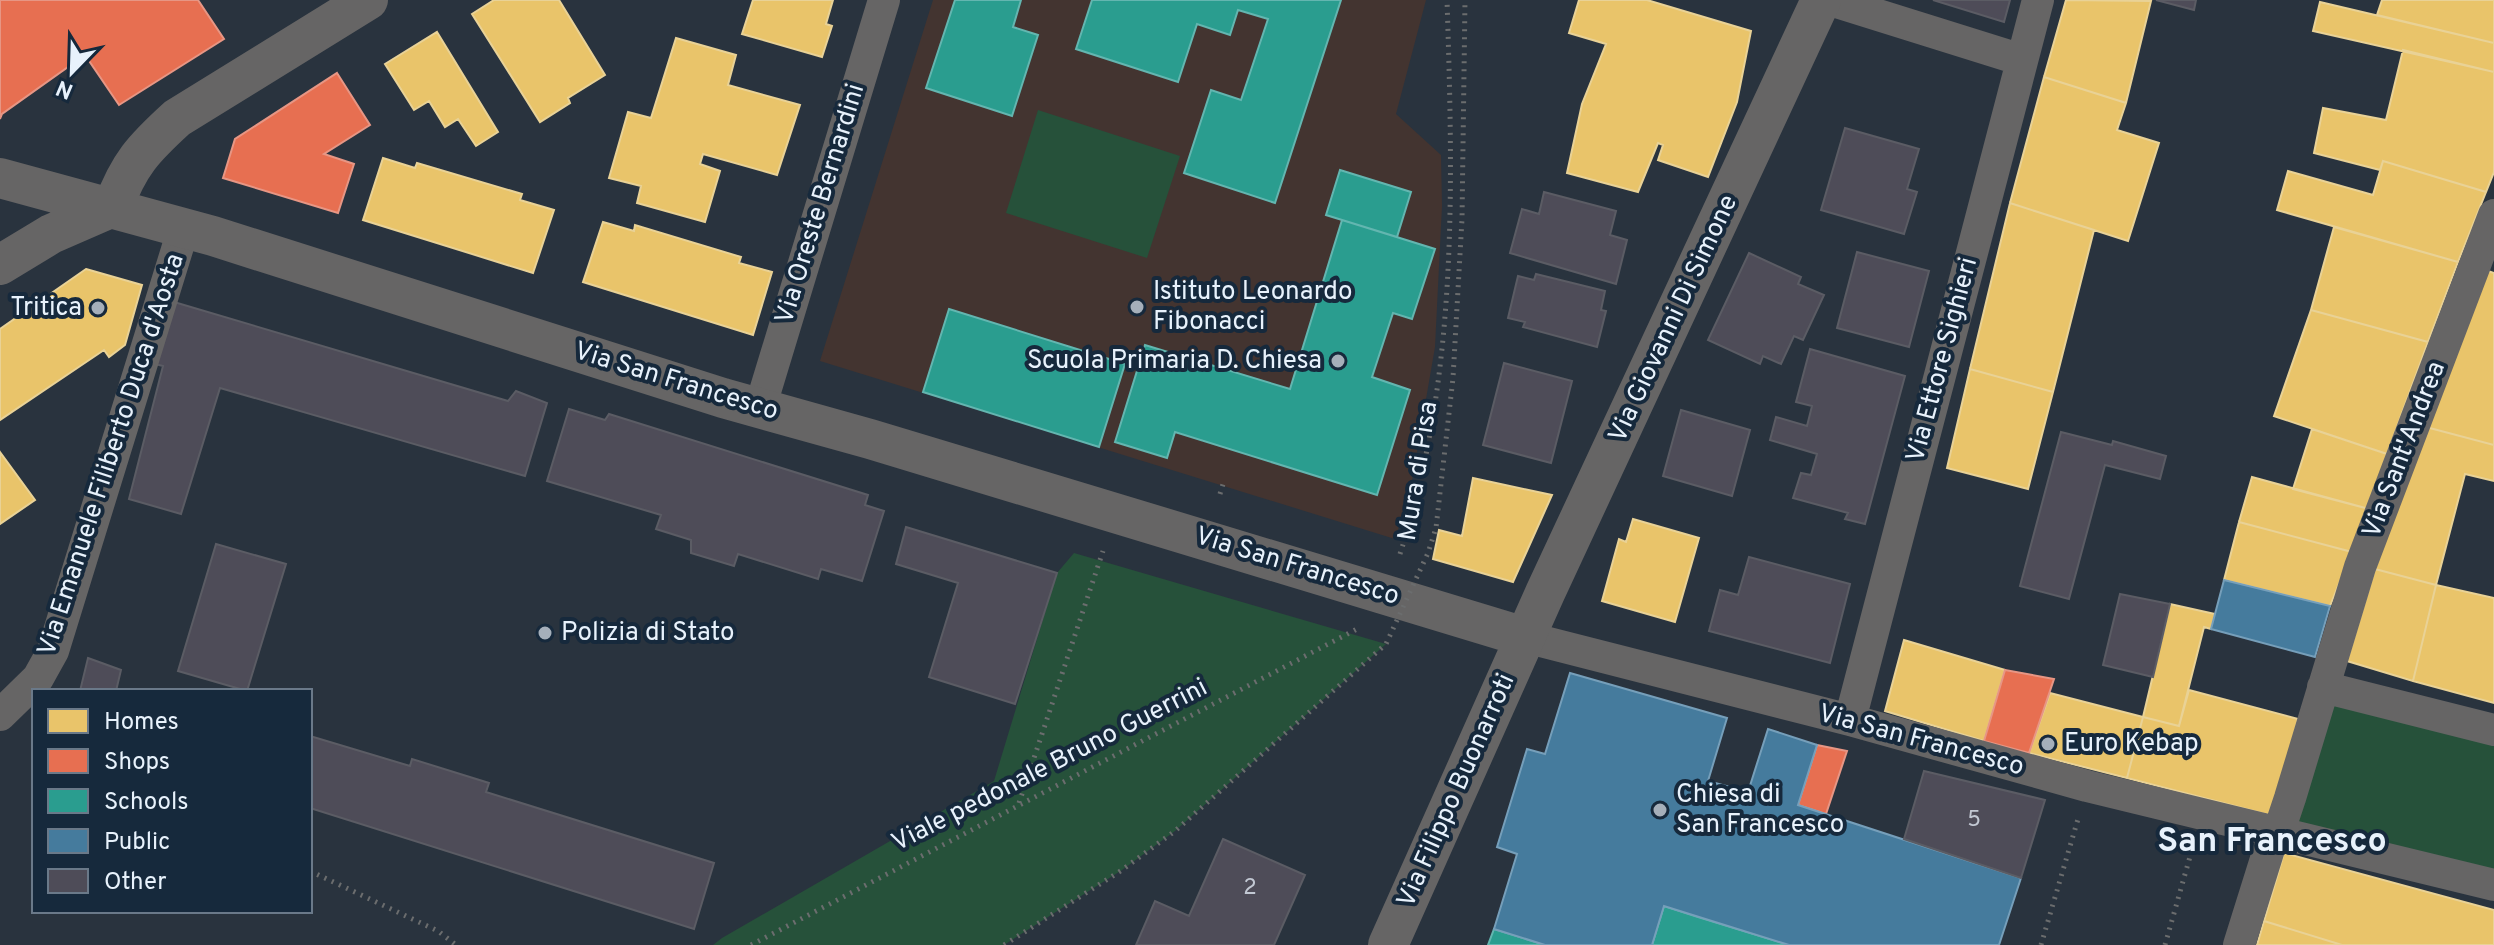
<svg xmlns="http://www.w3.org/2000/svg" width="2494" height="945" font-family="Overpass,sans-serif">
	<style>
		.education { fill: #433430 }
		.green { fill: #26513a }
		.homes { fill: #e9c46a; stroke: #e9d296; stroke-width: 2 }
		.shops { fill: #e76f51; stroke: #e79684; stroke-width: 2 }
		.schools { fill: #2a9d8f; stroke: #63b6b0; stroke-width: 2 }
		.public { fill: #457b9d; stroke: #769fba; stroke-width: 2 }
		.building { fill: #4e4c58; stroke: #5b5c64; stroke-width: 2 }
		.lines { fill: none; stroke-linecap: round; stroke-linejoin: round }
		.path { stroke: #6b6d6e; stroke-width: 5; stroke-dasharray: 2 6; stroke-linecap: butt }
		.minor { stroke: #666565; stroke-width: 32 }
		.tertiary { stroke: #666565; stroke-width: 40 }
		.path-bridge { stroke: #6b6d6e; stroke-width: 5; stroke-dasharray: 2 6; stroke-linecap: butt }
		.poi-dot { fill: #a5afba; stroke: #16293c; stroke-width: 3 }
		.labels { text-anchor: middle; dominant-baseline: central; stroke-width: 8; stroke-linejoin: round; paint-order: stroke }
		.number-label { font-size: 22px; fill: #c2c8d3 }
		.street-label { font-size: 26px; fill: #e8f2fc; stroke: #16293c }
		.poi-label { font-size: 26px; fill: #e8f2fc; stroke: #16293c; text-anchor: start }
		.district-label { font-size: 34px; font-weight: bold; fill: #e8f2fc; stroke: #16293c }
	</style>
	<rect width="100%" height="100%" fill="#29333e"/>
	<path class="education" d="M933,0H1426L1396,114L1441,155L1442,206L1435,347L1410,492L1395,539L820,361Z"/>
	<path class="green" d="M1038,110L1180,156L1147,258L1006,213Z
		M1074,553L1386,644L1175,831L1122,870L1004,945H713L722,938L994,781L1057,573Z
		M2323,687L2494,730V885L2301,836L2290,798Z"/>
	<path class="homes" d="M494,0H559L605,75L568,98L570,103L540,122L472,14Z
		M753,0H833L826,24L832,26L822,57L742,34Z
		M1579,0H1647L1751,31L1737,102L1708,177L1658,160L1663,145L1658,143L1638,192L1567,173L1582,104L1606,44L1569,33Z
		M2066,0L2151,1L2126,103L2044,77Z
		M2382,0H2494V43L2377,15Z
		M2320,2L2494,43V72L2313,31Z
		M437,32L498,132L476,146L458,119L445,127L429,101L414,110L385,64Z
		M676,38L736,55L728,85L800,105L777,175L703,154L700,164L720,171L705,222L637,203L641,186L609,178L628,112L651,118Z
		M2403,50L2494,72V172L2486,192L2383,161L2380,170L2314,153L2323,108L2386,120Z
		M2044,77L2126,103L2117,130L2159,143L2128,241L2010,203Z
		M383,158L415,168L417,163L522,194L520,200L554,210L533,273L363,220Z
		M2383,161L2486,192L2458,262L2277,210L2288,171L2373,195Z
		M2010,203L2094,230L2053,392L1970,369Z
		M603,222L634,231L635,225L741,257L739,263L772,272L753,335L583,282Z
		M2334,227L2458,262L2428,342L2311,310Z
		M86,269L142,285L125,345L109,357L104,350L0,420V329Z
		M2488,271L2494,273V445L2426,427Z
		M2311,310L2428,342L2387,454L2274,416Z
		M1970,369L2053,392L2028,489L1947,468Z
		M2426,427L2494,445V481L2465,474L2436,585L2375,569Z
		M2312,429L2387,454L2369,509L2293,489Z
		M0,452L35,500L0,524Z
		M2252,477L2369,509L2352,552L2239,522Z
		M1473,478L1552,495L1513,582L1433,559L1439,530L1462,536Z
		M1633,519L1699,538L1675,622L1602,601L1619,539L1626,542Z
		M2239,522L2352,552L2330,606L2224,580Z
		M2375,569L2436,585L2413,681L2347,661Z
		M2436,585L2494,598V703L2413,681Z
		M2170,604L2215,614L2211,629L2204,627L2179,726L2143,717Z
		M1904,640L2005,670L1984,741L1885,711Z
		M2189,690L2298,719L2273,816L2127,778L2143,717L2179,726Z
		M2050,693L2143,717L2127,778L2029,753Z
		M2284,853L2494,910V945H2342L2264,921Z
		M2264,921L2342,945H2257Z"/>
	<path class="shops" d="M0,0H198L224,39L119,105L85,55L2,114L0,119Z
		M337,73L370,125L324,154L354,164L338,213L223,178L235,139Z
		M2005,670L2054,679L2029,753L1984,741Z
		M1817,745L1847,751L1826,814L1798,805Z"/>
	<path class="schools" d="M955,0H1021L1013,27L1038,35L1012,116L926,88Z
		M1092,0H1341L1275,203L1184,173L1211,90L1241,100L1268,19L1238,10L1230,35L1197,24L1178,82L1076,49Z
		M1340,170L1411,192L1397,237L1326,215Z
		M1342,220L1435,249L1412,319L1393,313L1372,377L1410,390L1377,495L1175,432L1167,458L1115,442L1145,345L1290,389Z
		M949,309L1125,364L1099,447L923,392Z
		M1664,906L1698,917L1789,945H1652Z
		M1494,929L1545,945H1488Z"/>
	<path class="public" d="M2224,580L2330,606L2315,657L2211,629Z
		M1570,673L1727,718L1708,781L1748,792L1768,729L1817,745L1798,805L2021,878L1999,945H1789L1664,906L1652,945H1545L1494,929L1517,854L1497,847L1527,749L1545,754Z"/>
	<path class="building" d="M1933,0H2010L2004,22Z
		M2156,0H2196L2194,10Z
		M1845,128L1919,149L1907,189L1917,192L1904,234L1821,210Z
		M1544,192L1616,211L1610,235L1627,240L1616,284L1510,253L1522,209L1539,214Z
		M1857,252L1929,271L1909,347L1837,328Z
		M1749,253L1801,277L1798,284L1824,295L1803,340L1794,336L1781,364L1763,356L1760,364L1708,340Z
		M1536,274L1605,291L1601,310L1606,311L1597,347L1523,327L1525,322L1508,318L1518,276L1534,280Z
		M174,302L508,401L516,391L547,403L525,476L220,388L181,514L129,499L163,366L155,364Z
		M1810,349L1905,376L1865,524L1845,519L1848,513L1793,498L1801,473L1811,475L1817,454L1770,440L1776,417L1807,426L1812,406L1796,402Z
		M1504,363L1572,381L1551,463L1483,445Z
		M569,409L605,420L609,414L868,495L865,505L884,511L862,581L821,569L818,579L738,554L734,566L691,553V540L656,529L661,515L547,481Z
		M1681,410L1750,430L1732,496L1663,476Z
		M2061,432L2112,445L2113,441L2166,456L2160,479L2105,465L2069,599L2020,586Z
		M906,527L1057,573L1015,704L929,677L958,583L896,564Z
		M216,544L286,564L247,691L178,671Z
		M1749,557L1850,584L1830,663L1709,631L1720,590L1738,595Z
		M2120,594L2170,604L2153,677L2103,665Z
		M88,658L121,670L116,691H80Z
		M310,736L410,766L412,759L489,783L486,792L714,863L694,929L310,808Z
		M1924,771L2045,800L2021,878L1904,839Z
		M1223,839L1305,875L1274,945H1136L1155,901L1189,916Z"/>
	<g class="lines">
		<path class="path" d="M1220,494L1223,484
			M1400,554C1458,376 1453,185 1447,0
			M1019,803L1103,551
			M310,871L438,931L456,945
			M751,945L1357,629
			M2041,945L2078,819
			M2165,945L2193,846"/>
		<path class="minor" d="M1830,0L2022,60
			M760,408L884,0
			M1525,637L1850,720L2087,786L2494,885
			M2323,687L2494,730
			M0,715L38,678L53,651L184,227
			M1850,720L2038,0
			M2239,945L2270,846L2279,831L2290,798L2360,567L2494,215"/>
		<path class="tertiary" d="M0,178L213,236L723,398L870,439L1525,637
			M113,207C129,164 143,149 177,118L368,0
			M0,265L51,234L113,207
			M1388,945L1545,593L1821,0"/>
		<path class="path-bridge" d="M1004,945L1122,870L1175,831L1386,644L1428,553L1436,528L1453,378L1462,219L1465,0"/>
	</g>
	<g class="poi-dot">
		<circle cx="1137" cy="307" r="8"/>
		<circle cx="98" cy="308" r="8"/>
		<circle cx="1338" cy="361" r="8"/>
		<circle cx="545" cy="633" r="8"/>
		<circle cx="2048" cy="744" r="8"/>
		<circle cx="1660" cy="810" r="8"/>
	</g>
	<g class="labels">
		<g class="number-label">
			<text x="1974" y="820">5</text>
			<text x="1250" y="888">2</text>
		</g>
		<g class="street-label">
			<text transform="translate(821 204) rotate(-73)">Via Oreste Bernardini</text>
			<text transform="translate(1674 319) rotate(-65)">Via Giovanni Di Simone</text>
			<text transform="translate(1943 360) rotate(-75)">Via Ettore Sighieri</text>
			<text transform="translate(676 382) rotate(17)">Via San Francesco</text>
			<text transform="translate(2405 450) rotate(-69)">Via Sant'Andrea</text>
			<text transform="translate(112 455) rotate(-72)">Via Emanuele Filiberto Duca d'Aosta</text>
			<text transform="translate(1419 471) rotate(-81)">Mura di Pisa</text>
			<text transform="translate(1297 567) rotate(17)">Via San Francesco</text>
			<text transform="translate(1921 741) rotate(15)">Via San Francesco</text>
			<text transform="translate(1050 766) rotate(-27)">Viale pedonale Bruno Guerrini</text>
			<text transform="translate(1457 791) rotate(-66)">Via Filippo Buonarroti</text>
		</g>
		<g class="poi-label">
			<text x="1153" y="292">Istituto Leonardo<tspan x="1153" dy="30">Fibonacci</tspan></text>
			<text x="82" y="308" text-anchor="end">Tritica</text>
			<text x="1322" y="361" text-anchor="end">Scuola Primaria D. Chiesa</text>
			<text x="561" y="633">Polizia di Stato</text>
			<text x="2064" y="744">Euro Kebap</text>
			<text x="1676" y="795">Chiesa di<tspan x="1676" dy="30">San Francesco</tspan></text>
		</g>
		<g class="district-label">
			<text x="2272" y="842">San Francesco</text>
		</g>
	</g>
	<rect x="32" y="689" width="280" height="224" fill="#16293c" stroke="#6a7989" stroke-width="2"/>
	<rect x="48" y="709" width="40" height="24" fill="#e9c46a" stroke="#6a7989" stroke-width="2"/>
	<text x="104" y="729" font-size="24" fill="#e8f2fc">Homes</text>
	<rect x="48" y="749" width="40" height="24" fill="#e76f51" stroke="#6a7989" stroke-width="2"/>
	<text x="104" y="769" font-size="24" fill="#e8f2fc">Shops</text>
	<rect x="48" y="789" width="40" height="24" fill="#2a9d8f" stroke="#6a7989" stroke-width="2"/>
	<text x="104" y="809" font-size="24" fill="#e8f2fc">Schools</text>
	<rect x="48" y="829" width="40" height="24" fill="#457b9d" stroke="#6a7989" stroke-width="2"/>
	<text x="104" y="849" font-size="24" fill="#e8f2fc">Public</text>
	<rect x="48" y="869" width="40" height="24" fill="#4e4c58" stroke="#6a7989" stroke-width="2"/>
	<text x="104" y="889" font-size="24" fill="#e8f2fc">Other</text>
	<g transform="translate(72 72) rotate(203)" stroke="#16293c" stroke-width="6" paint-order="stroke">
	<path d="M0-6L14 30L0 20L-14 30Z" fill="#e8f2fc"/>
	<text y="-12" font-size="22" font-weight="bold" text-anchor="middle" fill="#e8f2fc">N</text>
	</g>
</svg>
